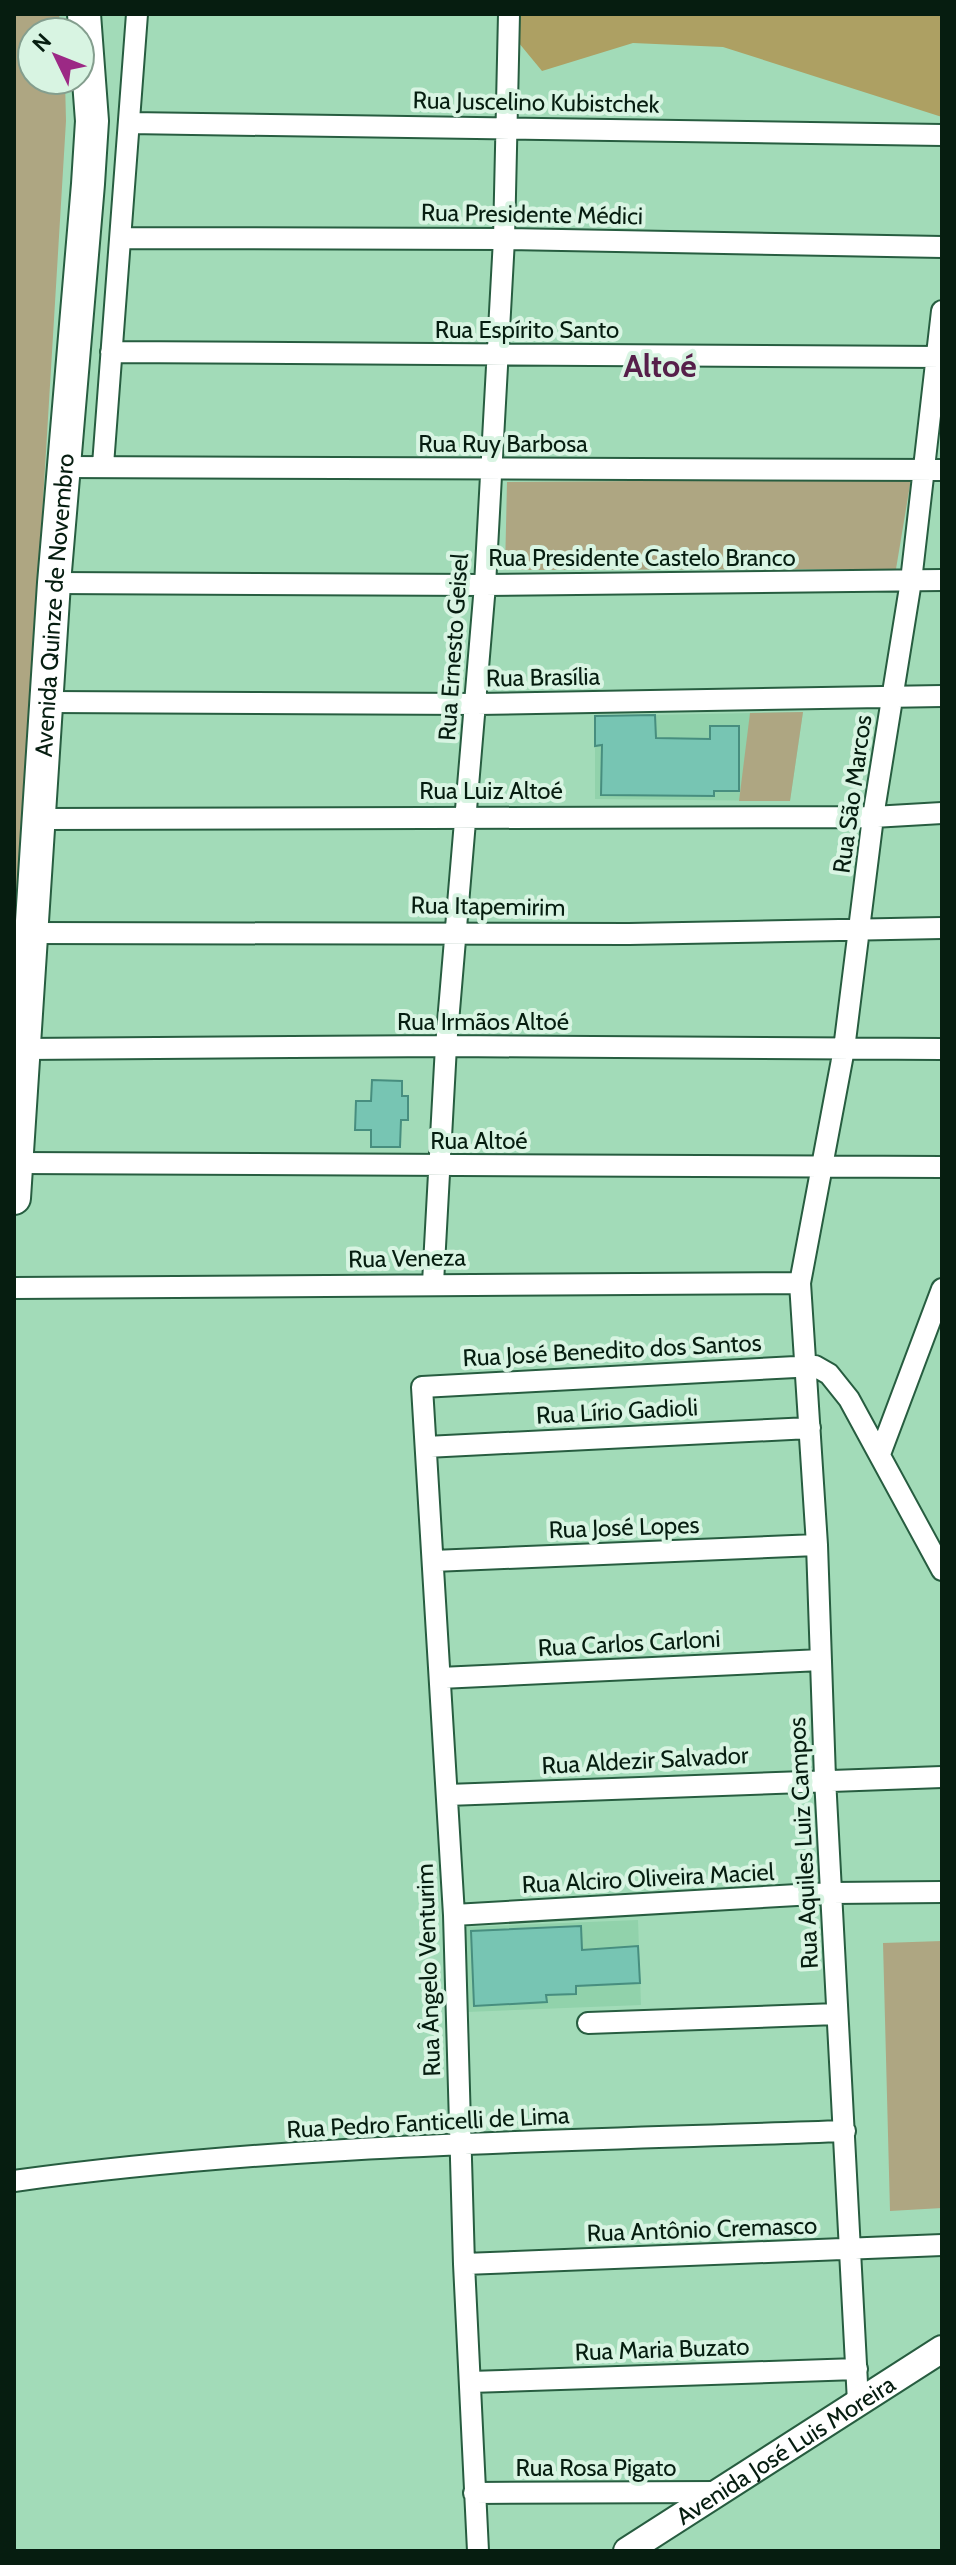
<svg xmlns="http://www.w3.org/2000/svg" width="956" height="2565" font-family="Cabin,sans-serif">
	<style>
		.built { fill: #91d2ab }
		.green { fill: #aea682 }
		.forest { fill: #ada063 }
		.building { fill: #77c5b3; stroke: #478e7f; stroke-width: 2 }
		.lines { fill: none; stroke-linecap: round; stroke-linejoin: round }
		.minor-casing { stroke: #275d40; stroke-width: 24 }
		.tertiary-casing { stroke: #275d40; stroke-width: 30 }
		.primary-casing { stroke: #275d40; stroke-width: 36 }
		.minor { stroke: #fff; stroke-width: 20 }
		.tertiary { stroke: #fff; stroke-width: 26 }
		.primary { stroke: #fff; stroke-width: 32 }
		.labels { text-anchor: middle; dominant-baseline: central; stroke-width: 8; stroke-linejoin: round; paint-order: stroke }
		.street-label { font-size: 24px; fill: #061d10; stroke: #d8f4e2 }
		.district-label { font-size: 32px; font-weight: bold; fill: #561f4a; stroke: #d8f4e2 }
	</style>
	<rect width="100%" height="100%" fill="#a2dbb8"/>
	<path class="built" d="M803,712L790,801L595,799V716Z
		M638,1920L641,2005L467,2012L465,1927Z"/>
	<path class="green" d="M14,14H59L61,32H32V80H65L66,121L14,980Z
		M911,479L896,569L505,570L507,482Z
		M803,712L790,801H739L750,713Z
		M942,1941V2208L890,2211L883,1943Z"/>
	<path class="forest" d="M511,14H942V117L723,47L633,43L542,71L509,31Z"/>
	<path class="building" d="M655,715L656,738L710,739V726H739V791H714V796L601,795L602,745L595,746V716Z
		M372,1080L402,1081V1096H408V1120H401L400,1147H371V1130H355L356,1101H371Z
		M581,1926L582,1950L638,1946L640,1983L576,1986V1994L546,1995L547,2002L474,2006L471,1931Z"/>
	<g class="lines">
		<g class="minor-casing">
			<path id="minor" d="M129,123L942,135
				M122,238L504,239L942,247
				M111,352L942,357
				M103,465L137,14
				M63,467L942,470
				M54,583L485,585L942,580
				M49,702L477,704L942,696
				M41,819L873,817L942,813
				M32,933L629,934L942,928
				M24,1049L446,1046L942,1049
				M16,1163L942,1167
				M433,1283L446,1046L485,585L504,239L509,14
				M14,1288L800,1283
				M426,1447L810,1428
				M880,1454L942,1289
				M433,1561L817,1545
				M440,1678L821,1660
				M447,1795L942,1777
				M454,1915L832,1893L942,1892
				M588,2023L837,2014
				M14,2181C289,2143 568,2141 845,2131
				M464,2264L942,2245
				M470,2382L857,2369
				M858,2402L825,1778L817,1545L800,1283L844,1049L873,817L911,581L942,311
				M474,2493L719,2492
				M478,2551L464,2264L454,1915L422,1387L815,1366L829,1374L849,1399L942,1570"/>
		</g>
		<g class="tertiary-casing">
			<g id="tertiary">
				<path id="s1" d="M627,2551L942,2349"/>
			</g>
		</g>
		<g class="primary-casing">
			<g id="primary">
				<path id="s2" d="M14,1198L54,583L88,184L92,121L84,14"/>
			</g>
		</g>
		<use href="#minor" class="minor"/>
		<use href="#tertiary" class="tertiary"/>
		<use href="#primary" class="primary"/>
	</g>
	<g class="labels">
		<g class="street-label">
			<text transform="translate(536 102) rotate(1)">Rua Juscelino Kubistchek</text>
			<text transform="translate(532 214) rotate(1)">Rua Presidente Médici</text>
			<text x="527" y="329">Rua Espírito Santo</text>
			<text x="503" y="443">Rua Ruy Barbosa</text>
			<text x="642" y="557">Rua Presidente Castelo Branco</text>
			<text stroke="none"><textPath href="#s2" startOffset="594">Avenida Quinze de Novembro</textPath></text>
			<text transform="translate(453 647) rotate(-86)">Rua Ernesto Geisel</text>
			<text transform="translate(543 677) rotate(-1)">Rua Brasília</text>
			<text x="491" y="790">Rua Luiz Altoé</text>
			<text transform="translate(852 794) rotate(-82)">Rua São Marcos</text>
			<text transform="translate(488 906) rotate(1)">Rua Itapemirim</text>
			<text x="483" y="1021">Rua Irmãos Altoé</text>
			<text x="479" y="1140">Rua Altoé</text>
			<text transform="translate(407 1258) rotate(-1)">Rua Veneza</text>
			<text transform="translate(612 1350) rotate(-3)">Rua José Benedito dos Santos</text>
			<text transform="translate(617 1411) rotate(-3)">Rua Lírio Gadioli</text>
			<text transform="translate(624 1527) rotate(-2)">Rua José Lopes</text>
			<text transform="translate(629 1643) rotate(-3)">Rua Carlos Carloni</text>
			<text transform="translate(645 1760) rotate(-3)">Rua Aldezir Salvador</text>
			<text transform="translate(803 1843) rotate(-93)">Rua Aquiles Luiz Campos</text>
			<text transform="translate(648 1878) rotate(-3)">Rua Alciro Oliveira Maciel</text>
			<text transform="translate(428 1970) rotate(-92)">Rua Ângelo Venturim</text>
			<text transform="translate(428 2122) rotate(-3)">Rua Pedro Fanticelli de Lima</text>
			<text transform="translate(702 2229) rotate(-2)">Rua Antônio Cremasco</text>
			<text transform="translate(662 2349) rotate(-2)">Rua Maria Buzato</text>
			<text stroke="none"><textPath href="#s1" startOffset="188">Avenida José Luis Moreira</textPath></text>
			<text x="596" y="2467">Rua Rosa Pigato</text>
		</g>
		<g class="district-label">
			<text x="660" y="365">Altoé</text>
		</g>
	</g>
	<rect width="956" height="2565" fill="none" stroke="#061d10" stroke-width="32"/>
	<g transform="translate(56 56) rotate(313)"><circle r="38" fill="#d8f4e2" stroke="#849e8e" stroke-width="2"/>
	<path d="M0-6L14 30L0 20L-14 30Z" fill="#9c2985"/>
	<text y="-12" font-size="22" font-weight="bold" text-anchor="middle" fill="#061d10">N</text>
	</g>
</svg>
